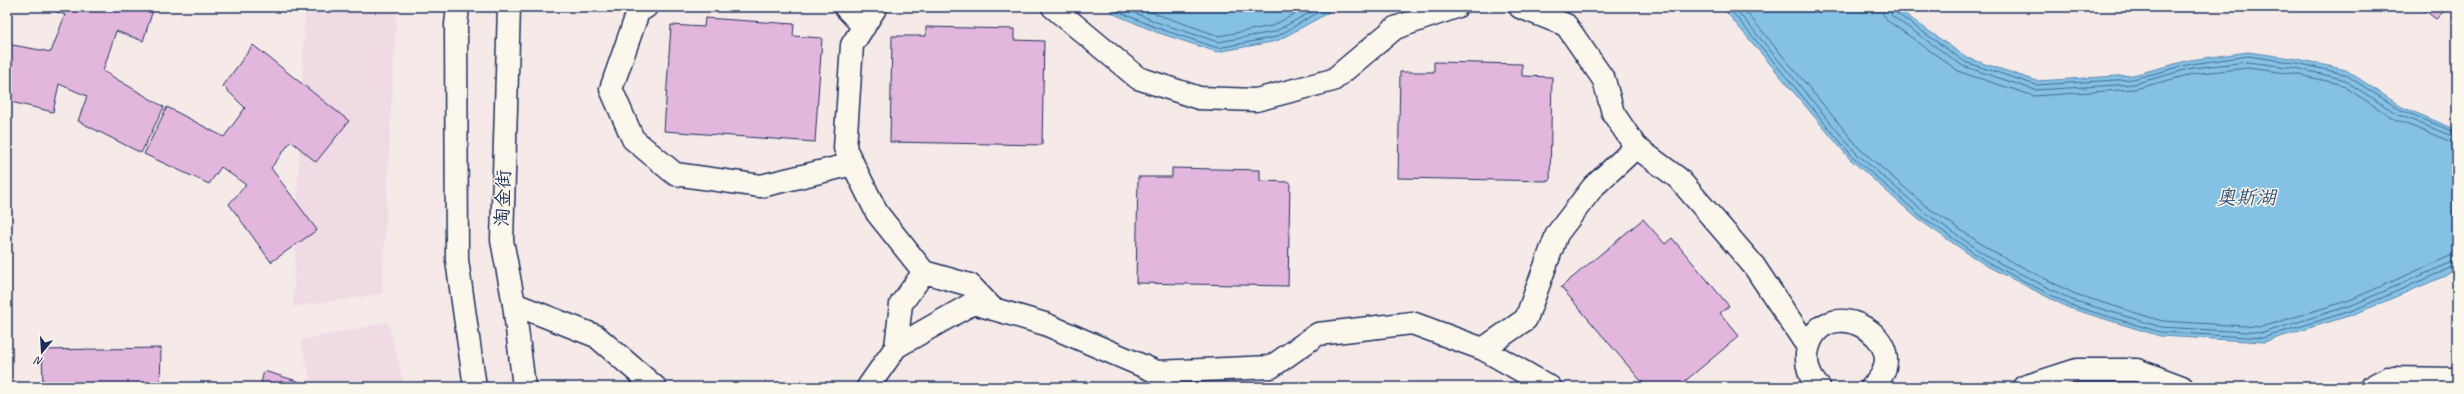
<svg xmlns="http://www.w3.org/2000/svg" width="2464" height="394" font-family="Caveat,'LXGW WenKai TC',sans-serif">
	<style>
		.built { fill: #f0dbe5 }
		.water { fill: #84c1e4; stroke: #5a87ae }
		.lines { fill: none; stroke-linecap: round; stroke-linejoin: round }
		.shore { stroke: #456994; stroke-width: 1 }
		.building { fill: #e3b7dd; stroke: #1b2f5e }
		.street-casing { stroke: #1b2f5e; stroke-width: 25 }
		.secondary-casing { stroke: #1b2f5e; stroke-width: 25 }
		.street { stroke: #fbf7ec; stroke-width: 22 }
		.secondary { stroke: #fbf7ec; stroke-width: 22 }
		.labels { text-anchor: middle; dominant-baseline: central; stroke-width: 3; stroke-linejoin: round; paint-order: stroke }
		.street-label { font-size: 19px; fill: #1b2f5e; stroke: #fbf7ec }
		.water-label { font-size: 20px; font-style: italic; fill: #355480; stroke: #fbf7ec }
	</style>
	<rect width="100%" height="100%" fill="#f6eae9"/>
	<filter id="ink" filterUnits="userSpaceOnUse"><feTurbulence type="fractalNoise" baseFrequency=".025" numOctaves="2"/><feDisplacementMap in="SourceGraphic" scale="8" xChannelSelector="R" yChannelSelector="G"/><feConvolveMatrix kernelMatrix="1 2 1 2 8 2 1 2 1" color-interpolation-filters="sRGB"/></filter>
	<g filter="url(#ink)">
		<path class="built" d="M305,7H397L382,294L293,307Z
			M388,322L405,387H312L300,340Z"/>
		<path class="water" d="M1108,7H1332L1328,13L1277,41L1217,52L1156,32L1114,14Z
			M1722,7H1895L1967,58L2037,81L2133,75L2190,60L2248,52L2298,59L2346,70L2402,107L2457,130V268L2445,276L2355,314L2264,342L2160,336L2069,308L1985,265L1918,219L1850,159Z"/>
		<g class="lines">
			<path class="shore" d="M1114,7L1117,11L1157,28L1218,48L1276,37L1327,7
				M1121,7L1159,23L1218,42L1274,32L1320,7
				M1136,7L1219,36L1272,26L1308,7
				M1728,7L1853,157L1921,216L1987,262L2070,305L2160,332L2263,338L2354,310L2457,265
				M1734,7L1856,153L1924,212L1990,258L2072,300L2161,327L2263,333L2352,305L2457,260
				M1742,7L1860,149L1927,207L1993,252L2075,294L2162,321L2262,327L2350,300L2457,253
				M1882,7L1883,14L1888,21L1960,72L2034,96L2135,89L2192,74L2248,68L2295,74L2340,84L2396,120L2457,144
				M1888,7L1892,16L1963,66L2035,90L2134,84L2192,68L2248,62L2296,68L2342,79L2399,115L2457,138
				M1893,7L1895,12L1965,62L2036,85L2133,79L2191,64L2248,56L2297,63L2344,74L2401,110L2457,133"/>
		</g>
		<path class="building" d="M44,7H154L143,41L116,31L103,71L164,107L141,153L78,121L87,96L59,84L53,112L7,101V44L51,52L65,15Z
			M2420,7H2448L2436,19Z
			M705,18L794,24L793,36L822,38L815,142L664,131L671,25L704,27Z
			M926,27L1014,29V40L1044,41L1042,145L890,142L892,36H926Z
			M253,45L349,121L316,162L291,141L271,168L317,230L271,262L229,204L246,185L221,167L209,184L144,154L167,107L224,137L245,108L223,86Z
			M1434,62L1522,64V76L1552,77L1550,181L1398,178L1400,72H1434Z
			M1172,168L1260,170V181L1290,182L1288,286L1136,283L1138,177H1172Z
			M1643,219L1665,244L1672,238L1729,306L1720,313L1739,336L1678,387H1646L1561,287Z
			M161,348L160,387H43L42,350Z
			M264,371L317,387H260Z"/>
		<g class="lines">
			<g class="street-casing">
				<path id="street" d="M646,7L638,12L611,89L633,139L675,174L761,186L853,164
					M845,7L864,27
					M876,7L852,45L845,148L877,213L924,272L970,285L993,309
					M1053,7L1138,78L1199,98L1256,100L1333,80L1395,28L1456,7
					M1520,7L1566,25L1604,80L1613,113L1636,147L1678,178L1718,224L1754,266L1808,347
					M514,304L596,336L655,387
					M896,347L901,304L924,272
					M1483,349L1526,319L1557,234L1593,187L1636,147
					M868,387L896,347L973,303L1045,324L1157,372L1271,367L1318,334L1412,323L1483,349L1550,387
					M1819,387C1810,379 1806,365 1807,354C1818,284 1923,340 1872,387
					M2024,387L2077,370H2137L2182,387
					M2371,387L2388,378L2457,379"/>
			</g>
			<g class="secondary-casing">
				<path id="secondary" d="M458,7L456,25L457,260L475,387
					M509,7L502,240L514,304L524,387"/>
			</g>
			<use href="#street" class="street"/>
			<use href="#secondary" class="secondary"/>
		</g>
	</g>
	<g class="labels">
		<g class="street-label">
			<text transform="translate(503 198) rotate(-88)">淘金街</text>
		</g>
		<g class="water-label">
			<text x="2246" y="197">奥斯湖</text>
		</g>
	</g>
	<rect width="2464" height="394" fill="none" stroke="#fbf7ec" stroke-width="24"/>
	<rect x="12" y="12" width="2440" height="370" fill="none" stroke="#1b2f5e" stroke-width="1.5" filter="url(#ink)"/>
	<g transform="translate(42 352) rotate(198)" stroke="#fbf7ec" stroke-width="3" paint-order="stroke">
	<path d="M0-3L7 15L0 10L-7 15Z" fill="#1b2f5e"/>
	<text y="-6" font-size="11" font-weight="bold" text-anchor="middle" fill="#1b2f5e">N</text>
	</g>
</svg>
